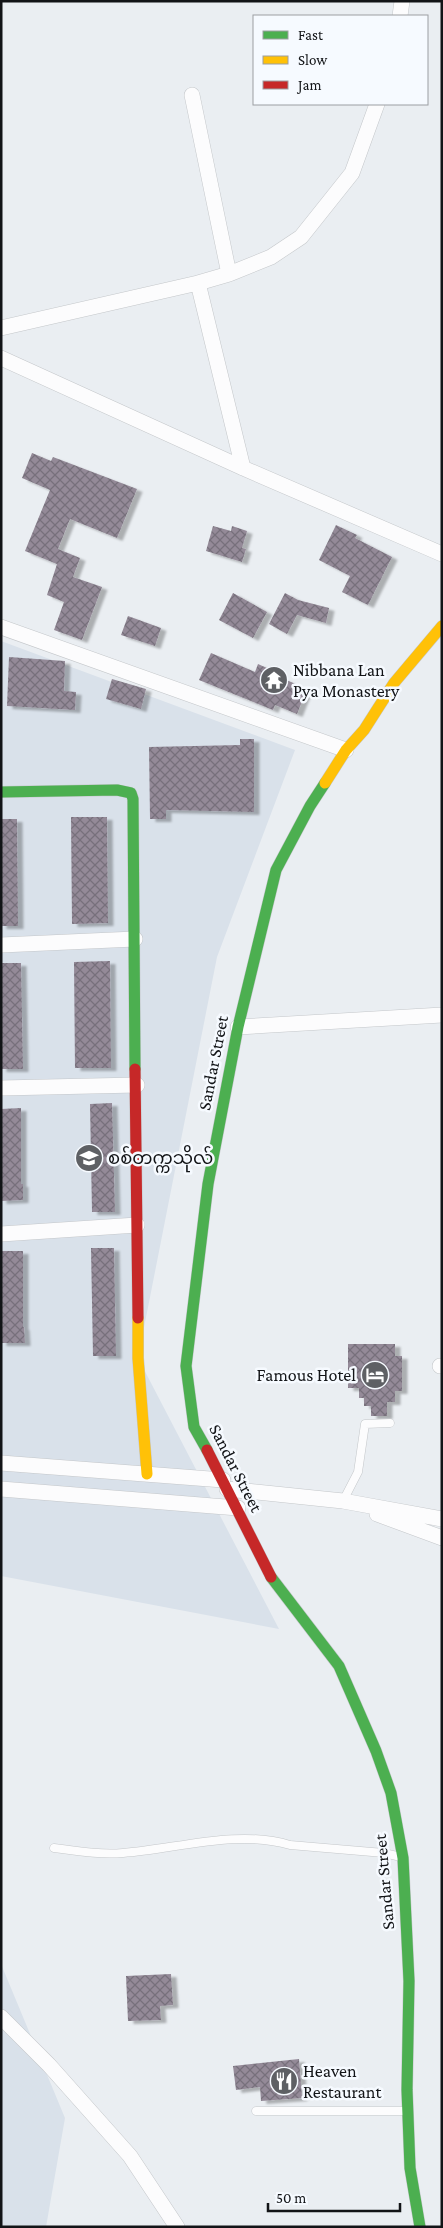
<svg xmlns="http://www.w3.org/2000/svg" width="443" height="2228" font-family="'Crimson Pro','Noto Sans Myanmar',serif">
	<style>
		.built { fill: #d9e1ea }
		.building { fill: url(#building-cross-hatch); filter: url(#shadow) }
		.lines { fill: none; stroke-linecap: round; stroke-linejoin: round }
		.lane-casing { stroke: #c4c7ca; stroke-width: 9 }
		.street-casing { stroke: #c4c7ca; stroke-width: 16 }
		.fast-casing { stroke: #c4c7ca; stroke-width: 12 }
		.slow-casing { stroke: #c4c7ca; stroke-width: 12 }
		.jam-casing { stroke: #c4c7ca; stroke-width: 12 }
		.lane { stroke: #fcfcfd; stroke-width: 8 }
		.street { stroke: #fcfcfd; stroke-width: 15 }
		.fast { stroke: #4caf50; stroke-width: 11 }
		.slow { stroke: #ffc107; stroke-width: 11 }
		.jam { stroke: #c62828; stroke-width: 11 }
		.labels { text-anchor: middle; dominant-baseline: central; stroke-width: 5; stroke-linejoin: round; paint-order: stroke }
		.poi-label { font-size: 18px; fill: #121417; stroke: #f6faff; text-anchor: start }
		.street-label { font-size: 18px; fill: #121417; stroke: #f6faff }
	</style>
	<defs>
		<pattern id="building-cross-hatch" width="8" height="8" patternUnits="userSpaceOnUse" patternTransform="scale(1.25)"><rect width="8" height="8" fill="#948a98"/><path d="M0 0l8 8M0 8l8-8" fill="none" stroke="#77707b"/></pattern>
		<filter id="shadow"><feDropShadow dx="5.5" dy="3" stdDeviation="1" flood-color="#0004"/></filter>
	</defs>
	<rect width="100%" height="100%" fill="#eaeef2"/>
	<path class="built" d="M1,641L295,750L217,957L138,1358L279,1629L1,1576Z
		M1,1964L65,2118L46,2227H1Z"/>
	<path class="building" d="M32,453L51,461L53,457L137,489L117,538L70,519L58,549L80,558L73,577L102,587L82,640L54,630L64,602L47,595L57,564L25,551L50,490L22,478Z
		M336,525L357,535L355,538L392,557L368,605L342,592L350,576L319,560Z
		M213,526L231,531L232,526L247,531L242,548L246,549L242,562L206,551Z
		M233,593L267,612L253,638L219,620Z
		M285,593L298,600L329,608L326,623L297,615L287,634L269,624Z
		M128,616L161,628L155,646L121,635Z
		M211,653L255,672L258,664L278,673L277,676L307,689L297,714L275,705L273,710L199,680Z
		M9,657L65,661L64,691L76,692L75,710L7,706Z
		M112,679L146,689L141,709L106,699Z
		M240,739H254V812L166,810V819H150L149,747L240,745Z
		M71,817H107L108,923L72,924Z
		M1,819H17L18,926H1Z
		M110,961L111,1068H75L74,962Z
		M1,963H21L23,1069H1Z
		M112,1103L115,1212H92L90,1104Z
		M21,1108V1184H23V1200L1,1201V1109Z
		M91,1248H114L116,1356H93Z
		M1,1251H23V1327H24L25,1343H1Z
		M348,1344H395V1356H402V1391H395V1402H387V1416H371V1406H364V1398H359V1388H348Z
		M171,1974L173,2005L160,2006L161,2020L128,2021L126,1976Z
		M299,2059L302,2098L261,2101L260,2087L236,2090L233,2066Z"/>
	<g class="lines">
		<g class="lane-casing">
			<path id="lane" d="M343,1501L358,1472L365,1424L390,1423
				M54,1848C77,1851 100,1855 123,1853C176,1849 238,1829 290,1845L384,1853L401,1857
				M256,2111H406"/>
		</g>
		<g class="street-casing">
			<path id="street" d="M400,16L402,1
				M192,95L229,274
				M198,283L243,468
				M1,328L198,283L229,274L271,257L301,237L352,173L377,104
				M1,358L243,468L442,554
				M1,627L346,750
				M1,945L135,939
				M238,1027L442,1015
				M1,1088L137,1085
				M1,1234L137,1225
				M440,1366H442
				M1,1463L223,1480
				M1,1489L238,1508
				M227,1489L343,1501L442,1519
				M377,1514L442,1538
				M1,2017L49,2065L130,2156L177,2227"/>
		</g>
		<g class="fast-casing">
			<path id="fast" d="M1,792L117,790L131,793L133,799L135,1069
				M207,1450L194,1427L186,1366L208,1184L238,1027L276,870L310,806L325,783
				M271,1577L339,1666L376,1751L391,1793L403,1858L409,1981L407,2090L410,2168L420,2227"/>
		</g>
		<g class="slow-casing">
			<path id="slow" d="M325,783L346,750L364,730L394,683L442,626
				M138,1318V1358L147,1474"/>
		</g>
		<g class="jam-casing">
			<path id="jam" d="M135,1069L138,1318
				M207,1450L271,1577"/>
		</g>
		<use href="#lane" class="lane"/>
		<use href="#street" class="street"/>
		<use href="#fast" class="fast"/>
		<use href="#slow" class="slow"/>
		<use href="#jam" class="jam"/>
	</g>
	<defs>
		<g id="temple-disc" transform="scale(1.4375)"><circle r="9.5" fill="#5e6064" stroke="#f6faff"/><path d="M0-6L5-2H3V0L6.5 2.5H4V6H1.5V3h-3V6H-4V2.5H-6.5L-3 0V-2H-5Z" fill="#fff"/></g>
		<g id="university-disc" transform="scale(1.4375)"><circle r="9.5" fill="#5e6064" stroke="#f6faff"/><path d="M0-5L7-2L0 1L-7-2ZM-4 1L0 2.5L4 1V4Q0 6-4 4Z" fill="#fff"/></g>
		<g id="hotel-disc" transform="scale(1.4375)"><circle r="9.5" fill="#5e6064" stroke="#f6faff"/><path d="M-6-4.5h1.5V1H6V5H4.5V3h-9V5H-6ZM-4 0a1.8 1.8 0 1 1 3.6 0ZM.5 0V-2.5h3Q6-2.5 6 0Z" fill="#fff"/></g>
		<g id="restaurant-disc" transform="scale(1.4375)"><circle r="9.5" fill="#5e6064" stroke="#f6faff"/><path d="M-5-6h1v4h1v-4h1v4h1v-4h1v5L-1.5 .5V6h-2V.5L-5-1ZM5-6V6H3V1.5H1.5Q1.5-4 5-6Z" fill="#fff"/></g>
	</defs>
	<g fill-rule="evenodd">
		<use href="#temple-disc" x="274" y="680"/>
		<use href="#university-disc" x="89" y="1158"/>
		<use href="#hotel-disc" x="375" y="1375"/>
		<use href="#restaurant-disc" x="284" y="2081"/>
	</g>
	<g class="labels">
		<g class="poi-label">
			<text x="293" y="670">Nibbana Lan<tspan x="293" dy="21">Pya Monastery</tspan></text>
			<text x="108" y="1158">စစ်‌တက္ကသိုလ်</text>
			<text x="356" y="1375" text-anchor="end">Famous Hotel</text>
			<text x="303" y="2071">Heaven<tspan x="303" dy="21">Restaurant</tspan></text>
		</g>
		<g class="street-label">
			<text transform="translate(213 1063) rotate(-79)">Sandar Street</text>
			<text transform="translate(236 1468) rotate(63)">Sandar Street</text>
			<text transform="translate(384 1882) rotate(-95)">Sandar Street</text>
		</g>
	</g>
	<rect width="443" height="2228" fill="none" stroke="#121417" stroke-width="5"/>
	<rect x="253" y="15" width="175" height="90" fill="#f6faff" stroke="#9b9ea2"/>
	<rect x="263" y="31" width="25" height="8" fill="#4caf50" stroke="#9b9ea2"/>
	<text x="298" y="40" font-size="15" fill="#121417">Fast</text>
	<rect x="263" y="56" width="25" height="8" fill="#ffc107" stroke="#9b9ea2"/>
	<text x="298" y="65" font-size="15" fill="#121417">Slow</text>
	<rect x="263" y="81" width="25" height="8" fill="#c62828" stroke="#9b9ea2"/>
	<text x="298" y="90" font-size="15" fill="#121417">Jam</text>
	<path d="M268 2203v8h132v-8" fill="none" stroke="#121417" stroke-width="2.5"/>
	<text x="276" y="2203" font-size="15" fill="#121417" stroke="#f6faff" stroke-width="4" paint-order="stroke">50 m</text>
</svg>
